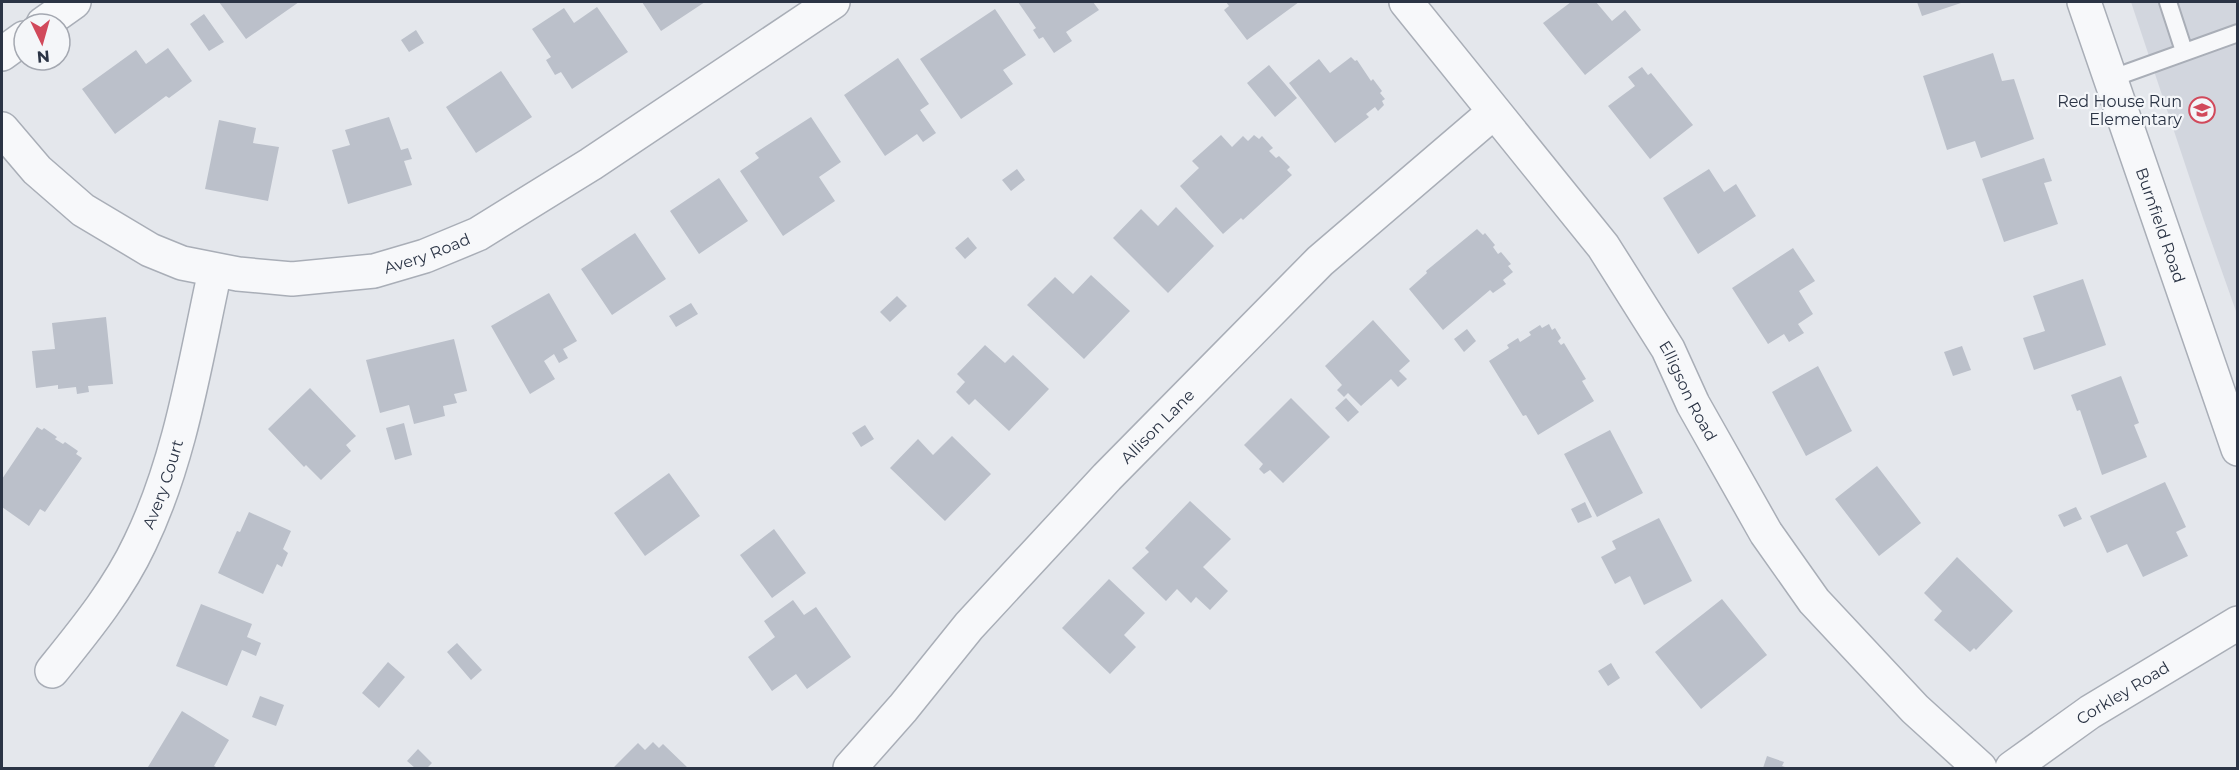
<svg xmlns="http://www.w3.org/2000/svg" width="2239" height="770" font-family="Montserrat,sans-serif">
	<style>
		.built { fill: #d2d6de }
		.building { fill: #bbc0ca }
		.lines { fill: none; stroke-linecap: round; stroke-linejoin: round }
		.lane-casing { stroke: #a9aeb7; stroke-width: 20 }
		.street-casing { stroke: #a9aeb7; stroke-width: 36 }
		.lane { stroke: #f7f8fa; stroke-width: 16 }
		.street { stroke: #f7f8fa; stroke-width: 33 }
		.labels { text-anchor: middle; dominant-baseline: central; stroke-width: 4.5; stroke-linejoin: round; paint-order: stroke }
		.poi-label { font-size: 16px; fill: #2b3445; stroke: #f4f6f9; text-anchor: end }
		.street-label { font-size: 16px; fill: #2b3445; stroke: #f4f6f9 }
	</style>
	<rect width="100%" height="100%" fill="#e4e7ec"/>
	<path class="built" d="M2131,2H2237V314L2203,218Z"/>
	<path class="building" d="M219,2H299L246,39Z
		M642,2H705L661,31Z
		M1018,2H1093L1099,10L1066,32L1072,41L1054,53L1043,37L1039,39L1033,30L1036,28Z
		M1226,2H1299L1247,40L1224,10L1229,6Z
		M1571,2H1596L1612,21L1625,10L1641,30L1585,75L1543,23Z
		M1917,2H1964L1922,16Z
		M597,7L628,52L572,89L561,72L555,75L546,60L551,57L532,29L564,8L574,23Z
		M995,9L1026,55L1003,70L1013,84L961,119L920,59Z
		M204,14L224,42L209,51L190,24Z
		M416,30L424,43L409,52L401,40Z
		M168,48L192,81L169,98L166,96L115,134L82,89L136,50L146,64Z
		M1993,53L2002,81L2014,79L2034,139L1981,158L1975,141L1947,150L1923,76Z
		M1351,57L1355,61L1357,60L1371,81L1373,79L1382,91L1380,93L1385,99L1382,101L1384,105L1378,111L1375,107L1366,114L1369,117L1335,143L1289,83L1319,59L1330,73Z
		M898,58L929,104L920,110L936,133L923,142L917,134L885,156L844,95Z
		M1269,65L1297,98L1275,117L1247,83Z
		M1642,67L1648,75L1651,73L1693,125L1650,159L1608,106L1635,86L1628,77Z
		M501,71L532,117L476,153L446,107Z
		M389,117L401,150L408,148L412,159L404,161L412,185L348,204L332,150L350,145L345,130Z
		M811,117L841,162L819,177L835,201L783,236L740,171L759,158L755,153Z
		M219,120L256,128L253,143L279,147L268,201L205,189Z
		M1221,135L1232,147L1243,136L1248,141L1254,135L1259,139L1262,136L1273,148L1269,151L1276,158L1279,156L1290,167L1287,170L1292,175L1243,220L1241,218L1223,234L1180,186L1199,168L1192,161Z
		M2044,158L2052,181L2044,183L2058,224L2004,242L1982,179Z
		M1017,169L1025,180L1011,191L1002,180Z
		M1709,169L1724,192L1736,184L1756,216L1698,254L1663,198Z
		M719,178L748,221L699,254L670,211Z
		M1176,207L1214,246L1168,293L1113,238L1141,209L1158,226Z
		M1477,229L1483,235L1485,233L1495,245L1493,247L1498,254L1501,252L1511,264L1508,266L1513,272L1503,280L1506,284L1493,293L1490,290L1443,330L1409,289L1427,273L1426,271Z
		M635,233L666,279L612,315L581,269Z
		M968,237L977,248L965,259L955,248Z
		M1793,248L1815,281L1799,291L1813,314L1798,324L1804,333L1789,342L1784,334L1768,344L1732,288Z
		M1091,275L1130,311L1084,359L1027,305L1055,277L1073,294Z
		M2083,279L2106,345L2034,370L2023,338L2045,331L2033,296Z
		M549,293L577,341L563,349L568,358L559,363L554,354L544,361L555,379L530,394L491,326Z
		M897,296L907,306L890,322L880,312Z
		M691,303L698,314L676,327L669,316Z
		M106,317L113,384L88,386L89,392L77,394L76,387L58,389V385L36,388L32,351L55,349L52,323Z
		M1373,320L1410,361L1399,371L1407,379L1398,387L1391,379L1361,406L1348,393L1344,397L1337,390L1342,385L1325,366Z
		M1549,324L1552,330L1555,328L1561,338L1558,341L1561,345L1564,343L1586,379L1582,381L1594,401L1538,435L1526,415L1523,416L1489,361L1509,348L1507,345L1518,338L1520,342L1531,335L1529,332L1540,325L1542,328Z
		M1467,329L1476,341L1464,352L1454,339Z
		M454,339L467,391L454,394L457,403L443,406L445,416L414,424L409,405L380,413L366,360Z
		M985,345L1005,363L1013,355L1049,389L1009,431L975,399L969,405L956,392L965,382L957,374Z
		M1962,346L1971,370L1953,376L1944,352Z
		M1818,366L1852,431L1806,456L1772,392Z
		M2121,376L2139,423L2134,425L2147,457L2102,475L2080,410L2077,411L2071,395Z
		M310,388L356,436L346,445L351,451L321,480L306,465L304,467L268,429Z
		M1291,398L1330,437L1283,483L1270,470L1264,474L1259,469L1263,464L1244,445Z
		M1346,398L1359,412L1348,422L1335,408Z
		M404,423L412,455L395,460L386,428Z
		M865,425L874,439L861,447L852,433Z
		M37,427L42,430L44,428L57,437L55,439L63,444L65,442L78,451L76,454L82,458L45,512L40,509L29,526L2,507V479Z
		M1610,430L1643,493L1597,517L1564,454Z
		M952,436L991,474L945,521L890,468L918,439L933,455Z
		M1877,466L1921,523L1879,556L1835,499Z
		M669,473L700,516L645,556L614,513Z
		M2165,482L2186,527L2176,532L2188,556L2143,577L2127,544L2107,553L2090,516Z
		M1190,501L1231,539L1203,567L1228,591L1210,610L1196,597L1191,603L1177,589L1166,601L1132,568L1149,552L1145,548Z
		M1585,502L1592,517L1578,523L1571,509Z
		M2076,507L2082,519L2064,527L2058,515Z
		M249,512L291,531L283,549L288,553L282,567L277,564L263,594L218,573L237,531L240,532Z
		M1659,518L1692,581L1644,605L1630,576L1615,584L1601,557L1616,549L1612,541Z
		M774,529L806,573L772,598L740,555Z
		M1957,557L2013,611L1976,650L1974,648L1970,652L1934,620L1942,611L1924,593Z
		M1109,579L1145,613L1124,635L1136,647L1110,674L1062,628Z
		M1722,599L1767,655L1701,709L1655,652Z
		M793,600L804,615L816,607L851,657L807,689L796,674L772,691L748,657L775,637L764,621Z
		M201,604L252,624L247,637L261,643L256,656L242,650L227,686L176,666Z
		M457,643L482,670L471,680L447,652Z
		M388,662L405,677L379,708L362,693Z
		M1611,663L1620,678L1608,686L1598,671Z
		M260,696L284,705L276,726L252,717Z
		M182,711L229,740L214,766L218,768L148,767Z
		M653,742L659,748L663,744L688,768H613L638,743L645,750Z
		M418,749L432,763L427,768H415L407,761Z
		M1767,756L1784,762L1782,766L1788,768H1763Z"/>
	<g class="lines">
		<g class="lane-casing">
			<path id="lane" d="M2168,2L2184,51
				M2110,79L2238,33"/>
		</g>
		<g class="street-casing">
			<g id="street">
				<path id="s1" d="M1406,2L1603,246L1668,349L1693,404L1766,533L1814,601L1915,709L1980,768"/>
				<path id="s2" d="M2084,2L2238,449"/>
				<path d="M43,24L74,2"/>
				<path d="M2,54L24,38"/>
				<path id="s3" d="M2,129L37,170L83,210L150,250L182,263L238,274L292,279L374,271L425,256L478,234L591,164L833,2"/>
				<path id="s4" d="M52,671C85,630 118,590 140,543C181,458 195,362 215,271"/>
				<path id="s5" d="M850,768L903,708L969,626L1107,477L1320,261L1494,112"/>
				<path id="s6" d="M2012,768L2090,712L2238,623"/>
			</g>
		</g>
		<use href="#lane" class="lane"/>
		<use href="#street" class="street"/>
	</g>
	<defs>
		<g id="school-ring" transform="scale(1.35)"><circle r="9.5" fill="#f4f6f9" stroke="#d1495b" stroke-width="1.5"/><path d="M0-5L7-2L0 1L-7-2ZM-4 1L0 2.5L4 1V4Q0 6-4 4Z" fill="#d1495b"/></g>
	</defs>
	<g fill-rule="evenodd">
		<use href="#school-ring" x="2202" y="110"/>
	</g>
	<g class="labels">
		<g class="poi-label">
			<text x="2182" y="101">Red House Run<tspan x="2182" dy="18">Elementary</tspan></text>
		</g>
		<g class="street-label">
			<text stroke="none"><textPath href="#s2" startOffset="236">Burnfield Road</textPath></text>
			<text stroke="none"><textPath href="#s3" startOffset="477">Avery Road</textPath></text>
			<text stroke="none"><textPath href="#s1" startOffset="482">Elligson Road</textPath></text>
			<text stroke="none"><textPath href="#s5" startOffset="460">Allison Lane</textPath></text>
			<text stroke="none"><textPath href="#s4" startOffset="219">Avery Court</textPath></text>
			<text stroke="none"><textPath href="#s6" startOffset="134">Corkley Road</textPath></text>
		</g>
	</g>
	<rect width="2239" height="770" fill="none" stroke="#2b3445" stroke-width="6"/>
	<g transform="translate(42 42) rotate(175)"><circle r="28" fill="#f4f6f9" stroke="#a4a8b1" stroke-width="1.5"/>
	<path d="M0-4.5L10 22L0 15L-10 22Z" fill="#d1495b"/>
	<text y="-9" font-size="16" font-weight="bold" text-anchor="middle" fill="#2b3445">N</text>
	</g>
</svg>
